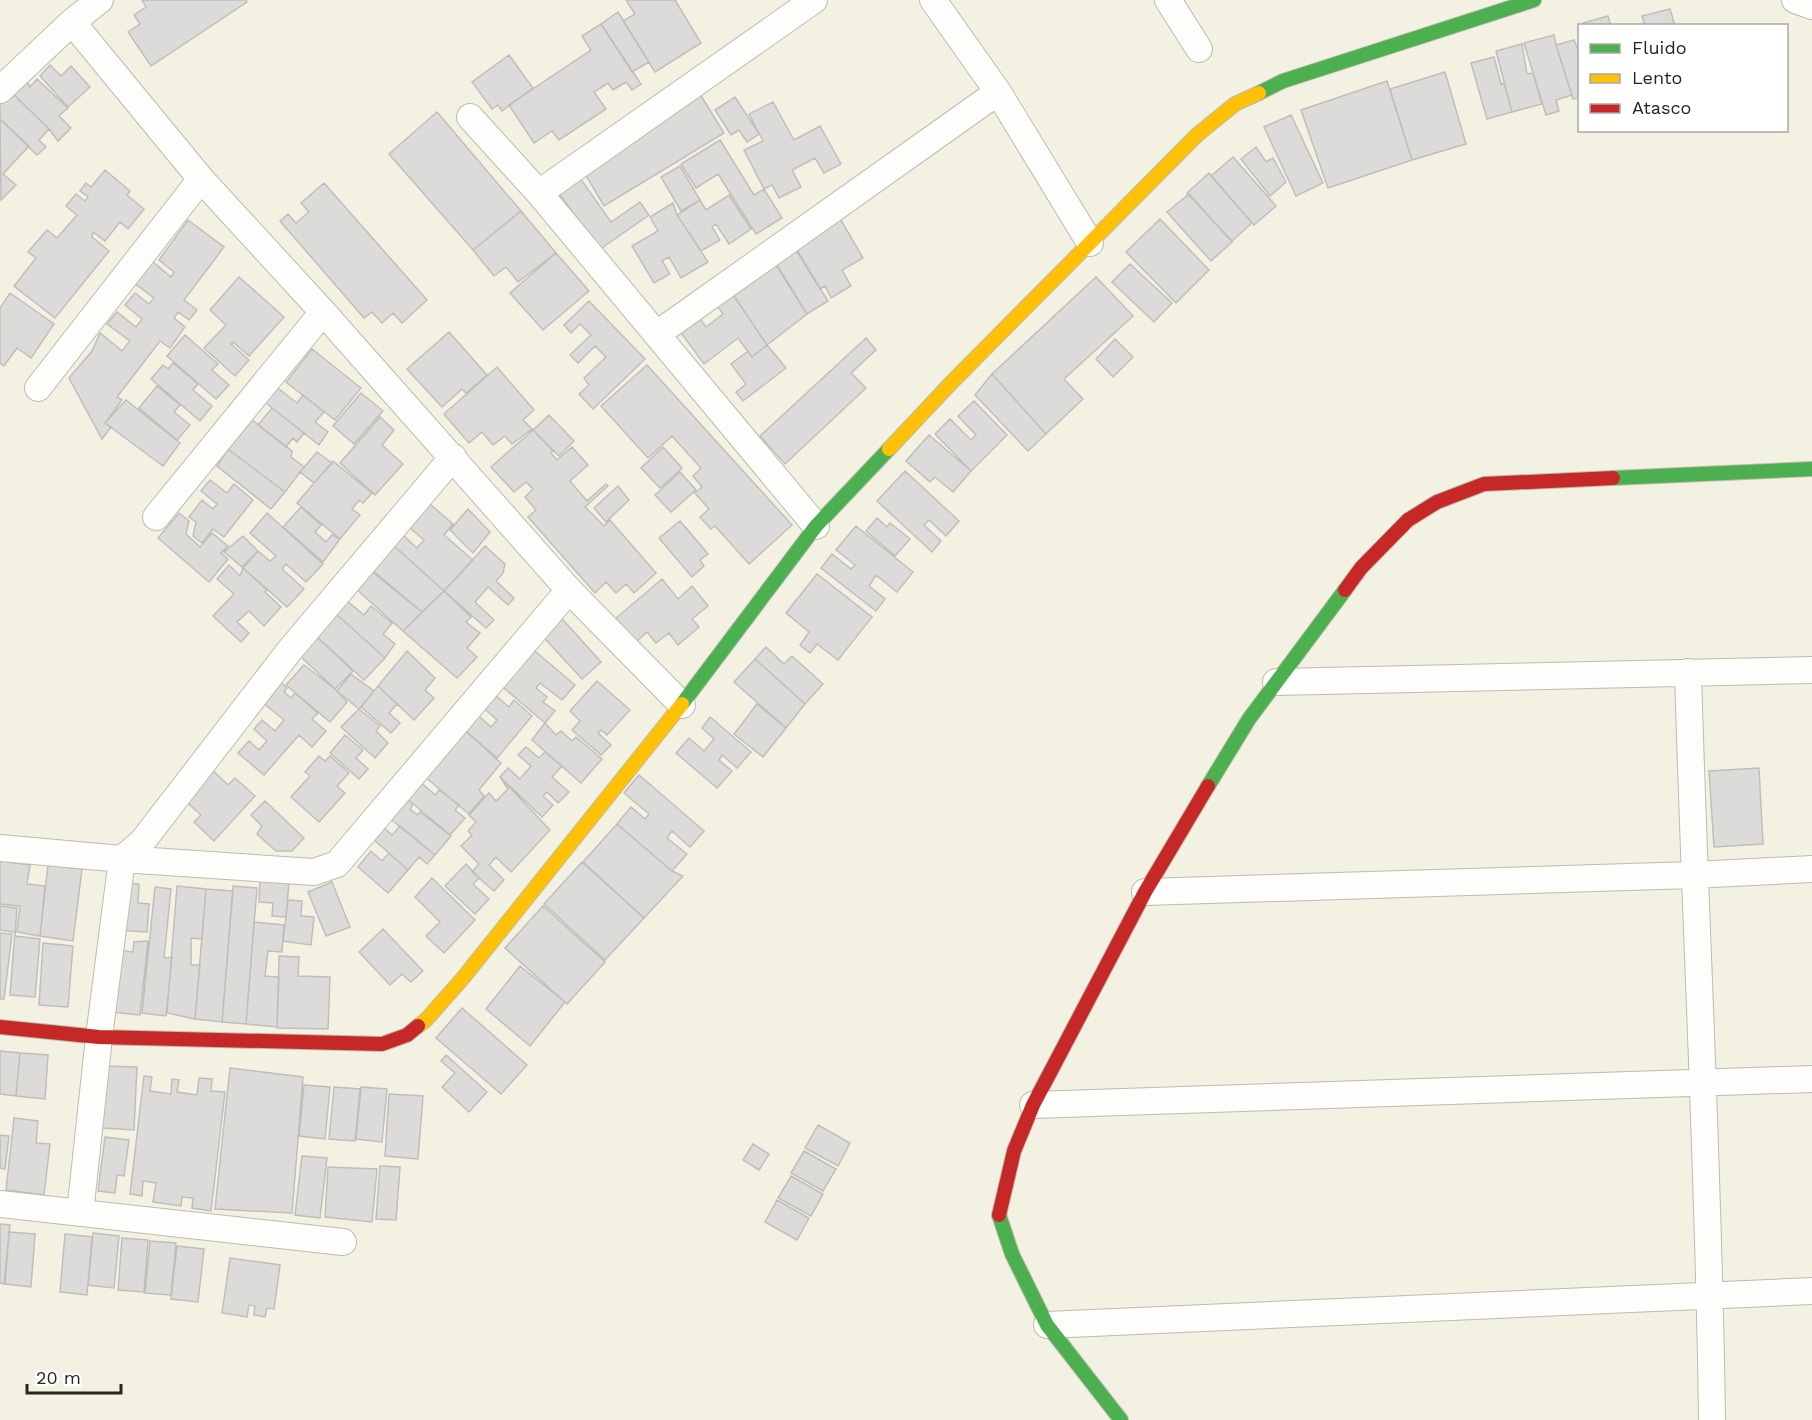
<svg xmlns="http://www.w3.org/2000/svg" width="1812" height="1420" font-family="'Work Sans',sans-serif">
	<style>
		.building { fill: #dddbd9; stroke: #c0bebb; stroke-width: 1.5 }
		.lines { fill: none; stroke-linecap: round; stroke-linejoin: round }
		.street-casing { stroke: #bcbcaf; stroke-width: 28 }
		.fast-casing { stroke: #bcbcaf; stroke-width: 16 }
		.slow-casing { stroke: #bcbcaf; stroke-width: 16 }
		.jam-casing { stroke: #bcbcaf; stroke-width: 16 }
		.street { stroke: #fdfdfb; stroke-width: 26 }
		.fast { stroke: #4caf50; stroke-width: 14 }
		.slow { stroke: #ffc107; stroke-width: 14 }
		.jam { stroke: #c62828; stroke-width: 14 }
	</style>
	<rect width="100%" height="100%" fill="#f3f2e2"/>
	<path class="building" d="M142,0H246L247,2L151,66L128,32L140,24L134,15L146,7Z
		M626,0H675L701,43L655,72L623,21L635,14Z
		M1670,9L1675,26H1645L1642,16Z
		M618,12L649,62L632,72L601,24Z
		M1608,16L1611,26H1583V23Z
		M601,24L641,84L632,90L626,82L613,90L608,83L594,92L606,109L559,140L552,131L534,143L509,105L591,50L582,36Z
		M1554,35L1556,45L1572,95L1556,100L1559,111L1546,115L1524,43Z
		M1574,40L1580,55V97L1573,99L1556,45Z
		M1522,44L1527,74L1533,73L1542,104L1512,112L1496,51Z
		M509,55L533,88L502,111L498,105L492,109L472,82Z
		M1494,57L1501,84L1504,83L1512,112L1487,119L1471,63Z
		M50,65L61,76L71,66L90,87L68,107L40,76Z
		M1445,72L1466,144L1412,160L1390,89Z
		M25,78L30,87L37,79L68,108L59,116L71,128L58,141L49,129L10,91Z
		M1387,81L1412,160L1328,188L1301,110Z
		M10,91L49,129L39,140L46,147L37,155L0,119V100Z
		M700,94L724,133L604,206L581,167Z
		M735,97L759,134L747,142L739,130L731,135L715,110Z
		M773,102L794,140L820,126L841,164L824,173L815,158L792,170L801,187L779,198L772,185L764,189L744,150L763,141L749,114Z
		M437,112L521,211L473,250L389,154Z
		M1291,115L1323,183L1296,196L1264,127Z
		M0,119L29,146L3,174L16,185L1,200Z
		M720,140L754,195L764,189L782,218L756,234L718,174L696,188L681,164Z
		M1256,147L1266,162L1273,158L1286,182L1270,196L1241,159Z
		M1233,157L1276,206L1254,225L1211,176Z
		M680,166L700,200L681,211L661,177Z
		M105,170L130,191L127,195L144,209L128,229L120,222L105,241L93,232L92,237L109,251L55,318L14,286L36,258L28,252L47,230L57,238L77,215L66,206L76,194L85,201L88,197L80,191L86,183L91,187Z
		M575,171L611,222L640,202L649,215L599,250L554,186Z
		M1209,173L1252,223L1232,241L1187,193Z
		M324,183L427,300L402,323L393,313L382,323L372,312L364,318L280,221L288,214L296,223L309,212L301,203Z
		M1189,194L1232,242L1211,261L1167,212Z
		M729,195L751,229L729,244L716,224L712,227L720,240L701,251L677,215L700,200L706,210Z
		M673,203L677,215L708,262L681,278L669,257L662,261L670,274L654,283L632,246L658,231L650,217Z
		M521,211L556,253L518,282L506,267L494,276L473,250Z
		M838,215L863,258L842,270L851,286L831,298L825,286L820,289L791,242Z
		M1160,219L1209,270L1176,303L1126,252Z
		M188,220L224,247L184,300L197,310L189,320L178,312L174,318L185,327L170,348L160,341L117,397L122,400L105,423L111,427L102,439L69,378L92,351L100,333L122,351L130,341L107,324L117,312L136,327L142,319L125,305L135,293L149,304L154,298L134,283L152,261L171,277L174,272L159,260Z
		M792,242L828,301L807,314L771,255Z
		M556,253L589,291L543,330L510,293Z
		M772,259L807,314L767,345L730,290Z
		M1130,264L1172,303L1154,322L1112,282Z
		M239,277L284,317L249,356L233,342L231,344L249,360L235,376L204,348L226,325L210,310Z
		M1096,277L1133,316L1064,379L1083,399L1046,434L992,374Z
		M730,290L767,345L752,357L738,338L704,364L676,326L695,312L706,327L723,314L713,300Z
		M10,293L54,324L31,358L17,348L4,366L0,363V308Z
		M589,301L645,359L593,409L579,394L589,385L584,378L606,357L595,346L578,363L570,355L591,335L580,324L571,333L564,325Z
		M449,332L487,375L466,393L462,389L442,407L407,369Z
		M185,335L218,364L212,370L229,385L216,399L167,356Z
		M866,338L876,350L851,373L866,388L785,464L760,436Z
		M1115,339L1133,357L1113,377L1096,359Z
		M767,345L786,368L743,401L736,392L746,384L731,364L748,351L752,357Z
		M312,349L361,388L335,420L286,382Z
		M173,363L198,384L193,390L212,406L200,421L151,379L163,365L168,369Z
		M647,365L792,525L749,564L715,526L711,529L700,517L709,509L695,493L702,487L693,476L701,468L672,436L648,458L601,406Z
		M497,367L534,410L523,420L532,429L512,444L505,436L493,445L482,432L469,443L444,414Z
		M992,374L1046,434L1049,431L1028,451L975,395Z
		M274,385L297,403L303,395L324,412L315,422L328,432L319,445L262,400Z
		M157,386L180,405L174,412L190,425L177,440L139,408Z
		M361,393L383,411L354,444L333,426Z
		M126,400L180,443L163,466L105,423Z
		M974,401L1007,435L971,471L935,434L950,419L971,440L976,435L958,416Z
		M272,408L304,433L297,442L293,438L286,447L258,425Z
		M549,415L574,441L559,456L533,430Z
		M380,417L394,430L382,445L403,464L375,495L340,463Z
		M251,419L292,451L291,457L304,467L285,492L228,449Z
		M533,430L553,451L551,453L557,460L572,447L588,465L570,481L587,501L606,484L608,486L585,507L604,526L610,520L656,573L634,593L626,584L616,593L606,582L595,593L528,517L536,510L525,497L533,489L526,482L514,492L491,467Z
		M929,435L971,471L953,492L935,477L930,482L906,461Z
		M663,447L682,468L660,488L641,468Z
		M228,449L285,492L271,509L217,466Z
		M317,452L332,463L314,483L300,472Z
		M333,461L372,493L363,503L359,500L352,509L360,515L340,539L297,503Z
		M905,471L959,521L946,536L929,520L924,525L941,541L932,552L877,501Z
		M680,472L696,490L671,512L655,495Z
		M210,480L227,493L234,484L253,500L224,537L213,529L202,543L193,536L196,522L189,517L202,500L213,509L217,504L201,491Z
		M618,486L629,500L606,522L594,508Z
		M424,499L453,524L444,535L473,560L444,591L393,545L402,534L417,548L424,540L403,522Z
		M301,507L321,525L315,532L326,542L332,535L340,539L323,562L283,527Z
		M468,509L490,532L473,553L450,530Z
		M179,513L189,521L186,534L200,547L212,533L228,546L221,553L228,559L209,582L158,538Z
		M267,513L323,564L306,582L286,564L282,569L304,589L287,607L243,568L258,551L270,561L276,556L250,533Z
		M877,518L887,527L890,523L910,539L895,556L866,531Z
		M680,521L708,554L700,560L704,566L692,577L659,538Z
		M856,526L913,572L897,592L876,575L869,586L885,599L876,611L821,568L832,554L851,569L855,565L836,550Z
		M243,536L258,551L242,567L224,552Z
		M393,545L444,591L422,612L371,569Z
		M485,546L505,564L503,573L496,581L514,598L508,605L488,587L475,602L494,620L486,628L444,591Z
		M229,565L240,576L243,568L267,590L265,592L281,607L264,626L249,611L237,622L249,633L241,642L213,616L234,594L217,579Z
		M371,571L422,612L403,631L355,588Z
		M817,574L872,617L838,660L817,644L810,653L800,645L809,632L786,613Z
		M662,579L678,599L692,586L708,606L692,619L699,627L678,645L669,633L656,643L647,632L635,643L615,619Z
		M444,591L471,617L466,622L480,633L467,648L477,657L457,678L403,631Z
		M347,601L364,615L371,606L392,623L383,634L395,644L385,658L336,614Z
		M556,612L601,662L582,679L537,630Z
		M336,614L385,658L364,680L316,636Z
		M316,636L353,671L335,689L299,655Z
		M529,646L575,685L562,700L540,683L536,688L547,697L543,702L555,711L545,723L498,683Z
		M766,647L784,664L792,656L823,684L805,704L755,659Z
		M407,651L435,678L425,690L434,698L414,720L378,686Z
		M755,659L805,704L786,728L734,682Z
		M304,665L335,689L347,702L330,722L286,685Z
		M351,674L374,691L359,709L337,691Z
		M274,677L287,688L284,692L291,698L295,693L318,713L312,719L326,731L312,747L299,735L264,775L238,753L249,741L259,750L267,741L254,729L262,720L275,731L284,720L256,697Z
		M597,681L630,710L607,735L601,730L598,733L611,745L601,755L572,730L580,721L570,711Z
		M378,686L397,704L389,713L400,723L391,733L361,707Z
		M489,690L509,707L514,700L532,716L497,758L459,725L471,709L491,727L497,720L478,703Z
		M757,704L786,728L763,757L734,734Z
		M359,709L380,726L376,731L388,743L375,758L341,727Z
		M710,717L751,752L737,768L722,755L719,760L732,771L717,788L676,753L689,738L704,751L714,739L702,728Z
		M545,723L556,735L561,731L572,741L576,737L602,759L581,783L532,740Z
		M459,725L501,763L479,790L484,796L469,814L418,771Z
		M345,735L363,750L356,758L368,769L359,779L330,753Z
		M526,747L539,758L545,752L562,766L552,777L569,792L558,803L547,792L543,796L553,805L542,817L500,777L508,768L520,779L531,766L518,755Z
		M319,756L325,761L330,756L349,773L337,786L345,793L319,822L291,797L310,776L305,772Z
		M209,767L228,785L235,778L255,796L214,841L194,822L201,815L181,797Z
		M1759,768L1763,844L1714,847L1709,771Z
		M639,775L704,831L690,847L672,831L667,838L687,854L672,871L617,824L631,807L645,819L649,814L624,793Z
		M500,777L550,830L511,872L496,857L489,865L504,880L494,891L472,872L479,864L461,846L472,835L468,831L476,822L469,815L489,793L496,801L508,789Z
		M418,780L435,795L439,790L459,805L455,810L465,818L450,835L405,797Z
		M405,797L413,804L410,809L418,815L420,812L451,836L435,855L388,817Z
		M265,801L304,838L292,851H276L257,834L262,826L251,815Z
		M617,824L672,871L683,876L644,918L583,862Z
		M400,826L435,855L427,864L419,857L408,870L373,839L383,827L392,835Z
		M371,851L382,861L389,853L408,870L388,893L358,867Z
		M0,861L30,865L27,884L45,886L40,936L17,932L20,906L0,904Z
		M582,862L644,918L605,960L544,904Z
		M466,864L479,878L473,884L489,899L475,914L445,886Z
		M48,865L82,869L73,941L40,936Z
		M432,878L475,920L444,953L426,936L440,922L415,897Z
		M260,880L289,882L286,917L272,916L273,903L259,902Z
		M332,882L350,927L326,936L308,892Z
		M120,883L139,884L138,903L149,904L147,932L117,930Z
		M177,886L206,889L202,939L191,938V965H200L195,1019L167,1013Z
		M233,886L257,888L246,1024L222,1022Z
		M155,887L171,889L164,958L172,957L166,1016L142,1013Z
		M206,889L233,891L222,1022L195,1019Z
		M288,900L302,901L301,916L314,917L311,945L283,941Z
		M0,906L17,908L15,936L40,939L35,997L10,995L15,932L0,930Z
		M543,906L605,962L567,1004L505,948Z
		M254,922L284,925L282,952L268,951L265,976L279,977L277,1027L246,1024Z
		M383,929L423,971L411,982L402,974L390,985L359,952Z
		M0,933L12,934L4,999H0Z
		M148,941L140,1015L111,1012L116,950L133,952L134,942Z
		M43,943L73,946L68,1007L39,1005Z
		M279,956L299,957L298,976L330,977L328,1029L277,1028Z
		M520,966L565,1002L530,1046L486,1009Z
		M462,1008L527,1065L501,1094L436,1038Z
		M0,1051L20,1053L16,1096L0,1094Z
		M20,1053L48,1055L45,1099L16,1096Z
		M446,1055L487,1092L469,1112L442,1087L455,1073L441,1061Z
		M105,1066L137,1067L134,1130L102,1128Z
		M230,1068L303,1077L292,1213L215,1209Z
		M144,1076L152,1077L150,1091L171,1094L172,1079L179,1080L177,1092L197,1095L199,1078L212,1079L211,1091L225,1092L211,1211L192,1208L193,1198L182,1197L181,1206L153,1202L156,1183L143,1181L142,1196L130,1194Z
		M304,1085L330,1087L325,1139L299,1136Z
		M334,1087L360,1089L355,1141L329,1139Z
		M361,1087L387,1089L382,1142L356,1139Z
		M389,1094L423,1096L418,1159L385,1156Z
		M14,1118L38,1121L36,1143L50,1144L44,1195L6,1190Z
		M818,1125L850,1143L838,1166L805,1148Z
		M0,1135L9,1136L5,1169L0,1168Z
		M105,1137L129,1140L124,1176L117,1175L115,1193L98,1191Z
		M753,1144L769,1154L759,1170L743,1160Z
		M804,1151L836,1169L823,1191L791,1173Z
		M302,1156L327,1158L320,1218L295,1215Z
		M380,1166L400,1167L396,1220L376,1219Z
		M328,1167L377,1169L372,1222L325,1217Z
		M791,1176L823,1194L811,1216L778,1198Z
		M777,1200L809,1218L797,1240L765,1222Z
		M0,1224L10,1225L4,1284L0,1283Z
		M9,1232L35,1234L31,1287L5,1284Z
		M93,1233L119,1236L114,1288L88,1285Z
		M65,1234L92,1237L87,1295L60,1292Z
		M122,1238L148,1240L144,1292L118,1290Z
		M150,1241L176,1243L171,1295L145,1293Z
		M177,1246L204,1249L198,1302L171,1299Z
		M230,1258L280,1265L274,1309L267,1308L265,1317L254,1315L255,1306L249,1305L247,1317L222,1313Z"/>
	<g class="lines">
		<g class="street-casing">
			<path id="street" d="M933,0L998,92L1090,243
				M1168,0L1199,49
				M1795,0L1812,6
				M72,22L201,179L323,312L569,590L682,705
				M0,90L72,22L100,0
				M470,117L539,193L816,526
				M539,193L814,0
				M657,334L998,92
				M38,388L201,179
				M156,517L323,312
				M1688,672C1695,922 1709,1171 1712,1420
				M1276,682L1812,670
				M0,848L122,859L142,842L290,650L453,457
				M1145,892L1693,875L1812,869
				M1033,1105L1812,1079
				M0,1204L343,1242
				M80,1213L99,1037L122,859L314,872L337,864L569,590
				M1047,1325L1812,1291"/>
		</g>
		<g class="fast-casing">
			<path id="fast" d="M1259,93L1283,81L1534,0
				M1613,478L1812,469
				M682,704L816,526L889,449
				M1208,786L1249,719L1345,590
				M999,1215L1012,1254L1047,1325L1121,1420"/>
		</g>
		<g class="slow-casing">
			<path id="slow" d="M889,449L951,383L1197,135L1235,104L1259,93
				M418,1026L426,1020L463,978L682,704"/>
		</g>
		<g class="jam-casing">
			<path id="jam" d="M1345,590L1361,568L1408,520L1437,502L1484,484L1613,478
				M0,1027L99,1037L382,1044L407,1035L418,1026
				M999,1215L1014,1151L1033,1105L1145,892L1208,786"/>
		</g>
		<use href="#street" class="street"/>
		<use href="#fast" class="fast"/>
		<use href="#slow" class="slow"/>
		<use href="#jam" class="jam"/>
	</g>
	<rect x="1578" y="24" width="210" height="108" fill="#ffffff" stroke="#a9a8a4" stroke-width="1.5"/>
	<rect x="1590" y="44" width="30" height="9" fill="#4caf50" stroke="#a9a8a4" stroke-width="1.5"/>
	<text x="1632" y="54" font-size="18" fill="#27261c">Fluido</text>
	<rect x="1590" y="74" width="30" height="9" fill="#ffc107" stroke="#a9a8a4" stroke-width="1.5"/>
	<text x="1632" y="84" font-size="18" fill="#27261c">Lento</text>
	<rect x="1590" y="104" width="30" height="9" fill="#c62828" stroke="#a9a8a4" stroke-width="1.5"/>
	<text x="1632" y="114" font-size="18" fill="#27261c">Atasco</text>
	<path d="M27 1384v9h94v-9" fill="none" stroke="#27261c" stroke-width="3"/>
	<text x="36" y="1384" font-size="18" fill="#27261c" stroke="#ffffff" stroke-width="4.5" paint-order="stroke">20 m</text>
</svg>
